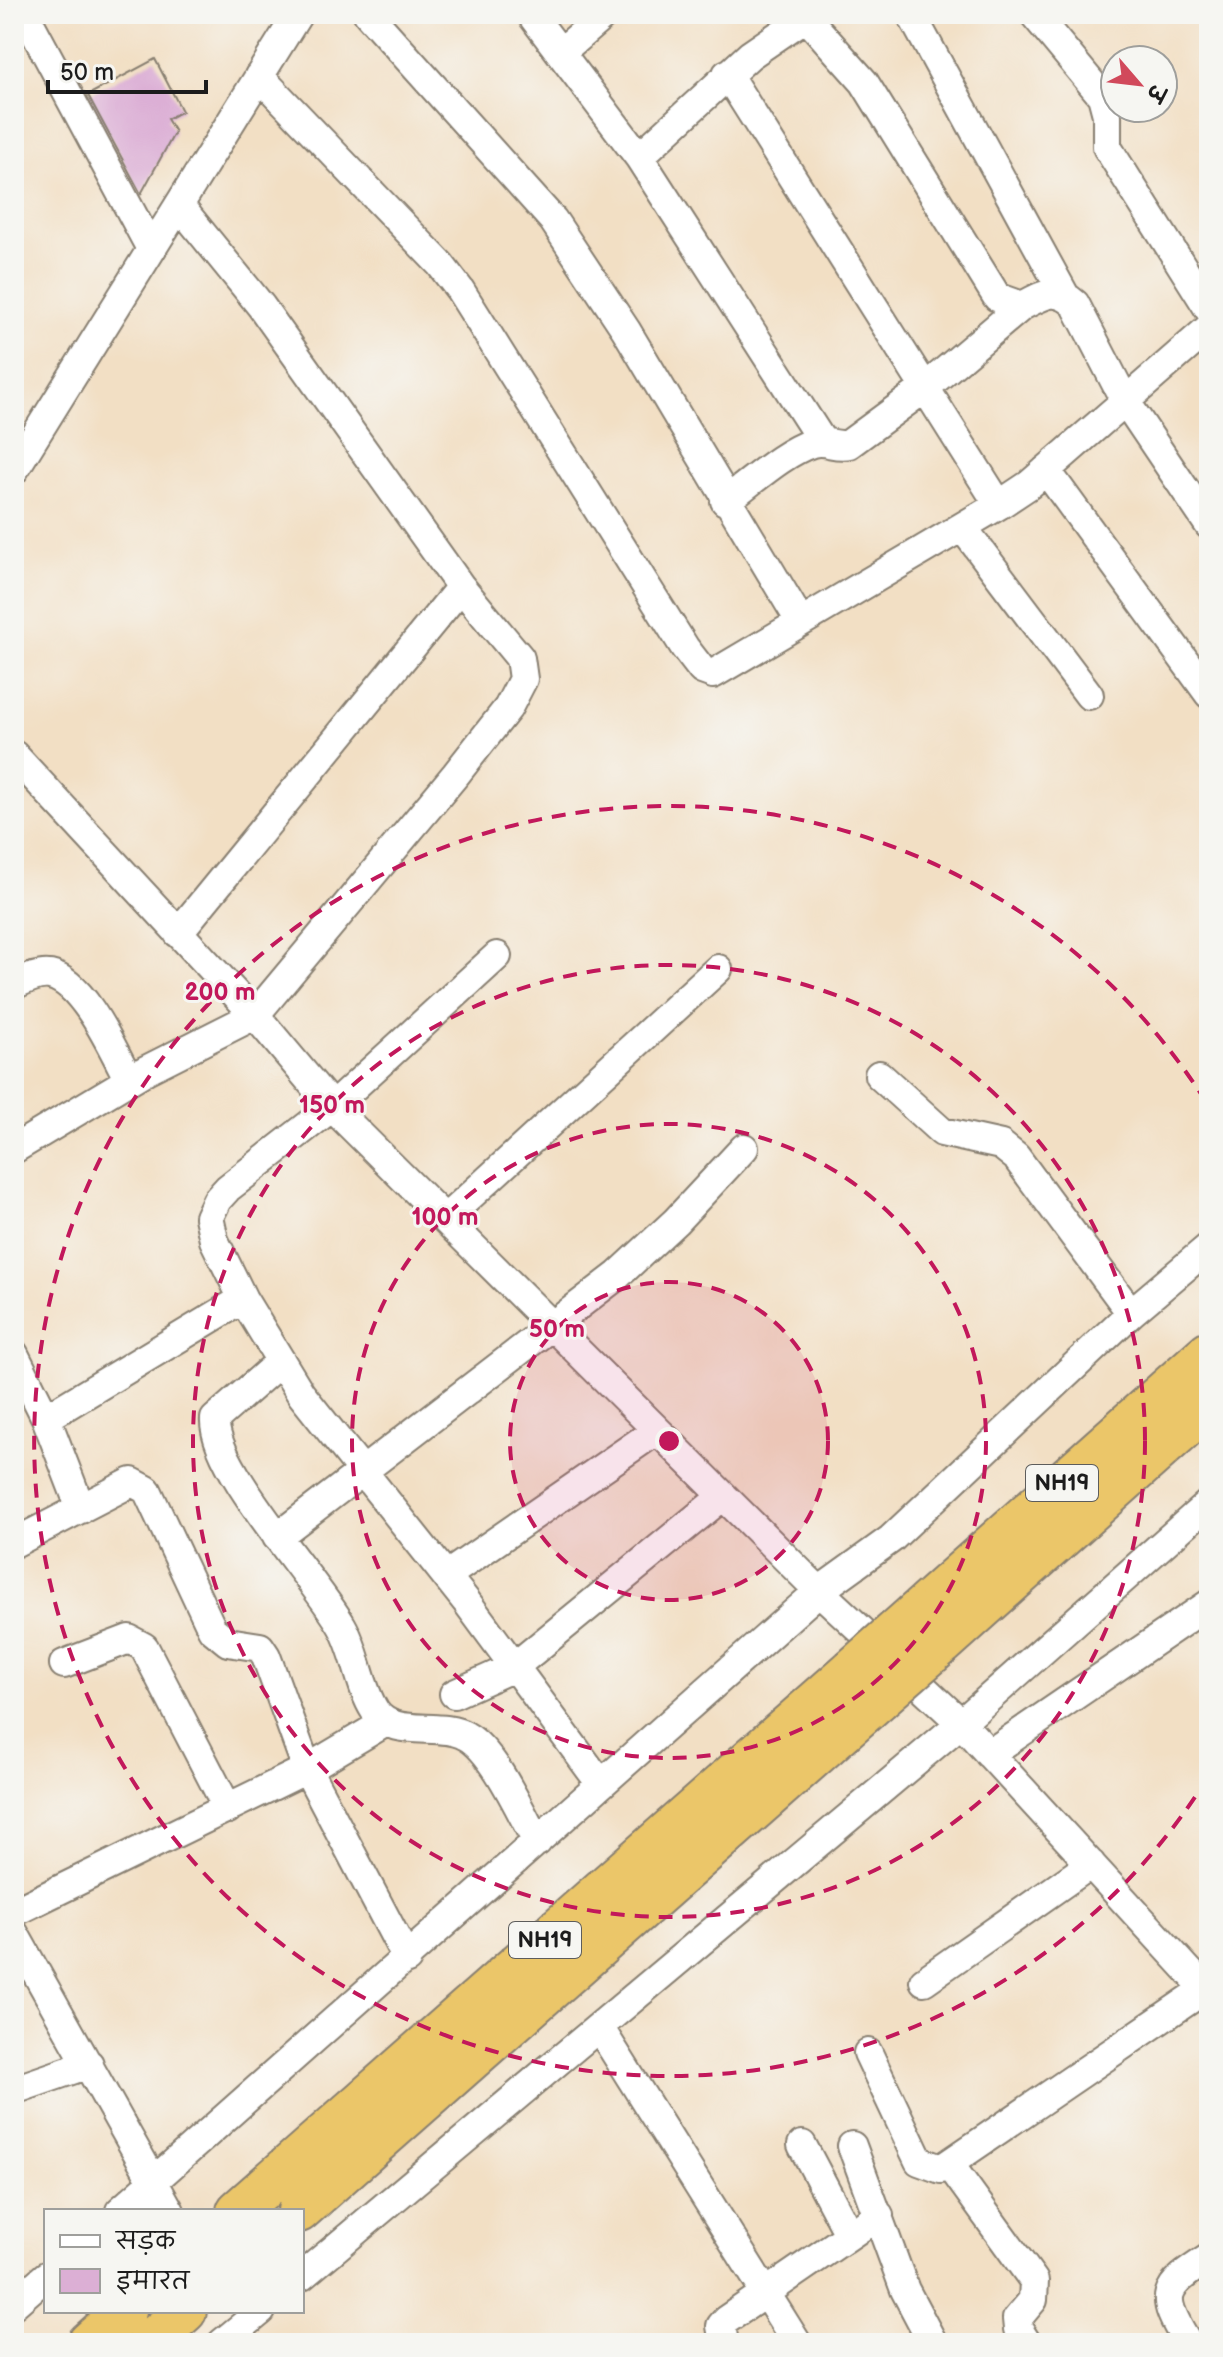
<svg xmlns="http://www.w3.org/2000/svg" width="1223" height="2357" font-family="'Balsamiq Sans','Playpen Sans Deva',sans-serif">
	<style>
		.building { fill: #dcafd5 }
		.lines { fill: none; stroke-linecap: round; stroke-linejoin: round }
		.minor-casing { stroke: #877e70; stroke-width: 32 }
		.highway-casing { stroke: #877e70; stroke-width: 46 }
		.minor { stroke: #fff; stroke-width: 28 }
		.highway { stroke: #ebc669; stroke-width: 42 }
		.highway-bridge-casing { stroke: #877e70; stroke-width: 46; stroke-linecap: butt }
		.highway-bridge { stroke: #ebc669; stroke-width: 42 }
		.ring { fill: none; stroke: #c2185b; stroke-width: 4; stroke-dasharray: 14 10 }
		.labels { text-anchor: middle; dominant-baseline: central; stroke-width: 6; stroke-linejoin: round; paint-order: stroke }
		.shield { fill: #f6f6f2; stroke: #5d5d5c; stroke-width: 2 }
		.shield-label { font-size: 22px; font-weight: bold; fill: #1c1c1c }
		.centre { fill: #c2185b; stroke: #f6f6f2; stroke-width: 4 }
		.ring-label { font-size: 24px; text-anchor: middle; font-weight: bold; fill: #c2185b; stroke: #f6f6f2; stroke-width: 6; stroke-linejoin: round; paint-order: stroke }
	</style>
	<rect width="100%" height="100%" fill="#f6f6f2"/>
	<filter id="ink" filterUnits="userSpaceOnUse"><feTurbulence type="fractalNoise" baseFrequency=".0125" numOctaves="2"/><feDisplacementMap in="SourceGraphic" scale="16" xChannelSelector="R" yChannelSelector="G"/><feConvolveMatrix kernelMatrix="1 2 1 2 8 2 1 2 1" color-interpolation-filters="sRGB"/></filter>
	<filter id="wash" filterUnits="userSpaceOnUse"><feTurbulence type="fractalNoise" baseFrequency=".006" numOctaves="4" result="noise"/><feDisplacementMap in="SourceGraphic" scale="32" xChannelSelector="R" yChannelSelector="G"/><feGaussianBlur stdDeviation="1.8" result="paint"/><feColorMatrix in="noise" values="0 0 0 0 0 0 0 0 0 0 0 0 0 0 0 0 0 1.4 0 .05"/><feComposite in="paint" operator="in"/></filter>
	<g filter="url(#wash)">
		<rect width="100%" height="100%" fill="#f2dfc4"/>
		<g id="blocks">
			<path class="building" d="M155,59L182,111L167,119L175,132L141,194L88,95Z"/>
		</g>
	</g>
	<g filter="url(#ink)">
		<use href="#blocks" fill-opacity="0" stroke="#877e70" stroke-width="2"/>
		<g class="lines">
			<g class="minor-casing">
				<path id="minor" d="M25,14L151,249
					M368,14L553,220L626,330L800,621
					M531,14L639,157L822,441
					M911,14L1064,294
					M1034,14L1102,96L1107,115V147L1209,309
					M806,17L864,82L997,297L1022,306C1044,295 1055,286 1075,304L1124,399L1209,525
					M561,52L605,14
					M727,74L999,505
					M259,76L440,264L460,290L685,648L702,670L713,674L999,505L1029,485L1209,328
					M639,157L750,55L810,14
					M14,470L298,14
					M1046,470L1209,694
					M725,501C751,483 782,453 812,443C826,439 836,448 849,444L925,388L1022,306
					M963,528L1089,695
					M14,755L255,1015L332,1107L819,1591L961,1723L1209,1993
					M178,933L461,587
					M497,956L332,1107L228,1188L217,1200L209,1217L214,1240L243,1299L301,1394L466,1601L601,1784
					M14,985C24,980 39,973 50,975C84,982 114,1052 129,1080
					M879,1075L942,1132L1001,1145L1016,1157L1131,1313
					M14,1149L146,1070L255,1015L456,774L508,708L523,679L520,658L461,587L261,306L179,205
					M445,1219L718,969
					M14,1354L46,1418L81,1509
					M281,1361L215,1419C211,1466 316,1580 342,1626C357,1652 359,1686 375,1711C393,1739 440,1721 466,1736C494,1751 521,1813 537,1842
					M46,1418L243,1299
					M277,1537L618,1275L676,1221L744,1148
					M14,1543L132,1482L147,1490L212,1629L228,1642L260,1647L266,1656L307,1769L407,1959
					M446,1576L657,1430
					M64,1664L129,1639L144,1647L228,1809
					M454,1694L514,1667L723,1496
					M989,1754L1209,1604
					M14,1912L307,1769L386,1722
					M14,1933L170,2211
					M924,1981L1091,1864
					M599,2027L797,2343
					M868,2053L919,2161L941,2169L1205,1989
					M14,2090L89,2064
					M802,2145L849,2234
					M852,2146L905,2290L933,2343
					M950,2165L1034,2281L1033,2300L1017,2319L1018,2329L1027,2343
					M120,2211L819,1591L891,1539L1131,1313L1209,1247
					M302,2276L961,1723L1209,1503
					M14,2304L46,2276
					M222,2343L261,2311
					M724,2343L721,2326L726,2320L879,2215
					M1188,2343C1158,2295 1162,2288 1209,2258"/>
			</g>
			<g class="highway-casing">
				<path id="highway" d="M915,1614L1209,1352
					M942,1644L1209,1405
					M238,2211L852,1670
					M299,2211L879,1699
					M89,2343L125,2311
					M149,2343L185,2311"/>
			</g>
			<use href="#minor" class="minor"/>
			<use href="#highway" class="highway"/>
			<g class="highway-bridge-casing">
				<path id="highway-bridge" d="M852,1670L915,1614
					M879,1699L942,1644"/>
			</g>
			<use href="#highway-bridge" class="highway-bridge"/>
		</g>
	</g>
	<circle cx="669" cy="1441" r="159" fill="#c2185b" fill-opacity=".12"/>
	<g class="ring">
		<circle cx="669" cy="1441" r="159"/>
		<circle cx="669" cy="1441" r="317"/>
		<circle cx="669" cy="1441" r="476"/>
		<path d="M1208 1777A635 635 0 1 1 1208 1105"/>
	</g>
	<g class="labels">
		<g class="shield">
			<rect x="1026" y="1465" width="72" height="36" rx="6"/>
			<rect x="509" y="1922" width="72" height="36" rx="6"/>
		</g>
		<g class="shield-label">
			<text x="1062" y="1483">NH19</text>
			<text x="545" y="1940">NH19</text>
		</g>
	</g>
	<circle cx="669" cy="1441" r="12" class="centre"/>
	<g class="ring-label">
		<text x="220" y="1000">200 m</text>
		<text x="332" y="1113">150 m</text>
		<text x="445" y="1225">100 m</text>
		<text x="557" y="1337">50 m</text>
	</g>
	<rect width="1223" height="2357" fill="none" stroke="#f6f6f2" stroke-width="48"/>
	<rect x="44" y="2209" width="260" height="104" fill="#f6f6f2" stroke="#9f9f9c" stroke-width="2"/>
	<rect x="60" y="2235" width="40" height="12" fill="#ffffff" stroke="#9f9f9c" stroke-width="2"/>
	<text x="116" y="2249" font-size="24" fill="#1c1c1c">सड़क</text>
	<rect x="60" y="2269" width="40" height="24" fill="#dcafd5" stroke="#9f9f9c" stroke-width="2"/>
	<text x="116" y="2289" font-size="24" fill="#1c1c1c">इमारत</text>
	<g transform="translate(1139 84) rotate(118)"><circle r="38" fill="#f6f6f2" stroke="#9f9f9c" stroke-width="2"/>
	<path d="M0-6L14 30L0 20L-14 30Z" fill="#d1495b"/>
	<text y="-12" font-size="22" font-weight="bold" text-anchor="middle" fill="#1c1c1c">उ</text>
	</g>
	<path d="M48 80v12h158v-12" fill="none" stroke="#1c1c1c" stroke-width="4"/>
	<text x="60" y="80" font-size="24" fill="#1c1c1c" stroke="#f6f6f2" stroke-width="6" paint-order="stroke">50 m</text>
</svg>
